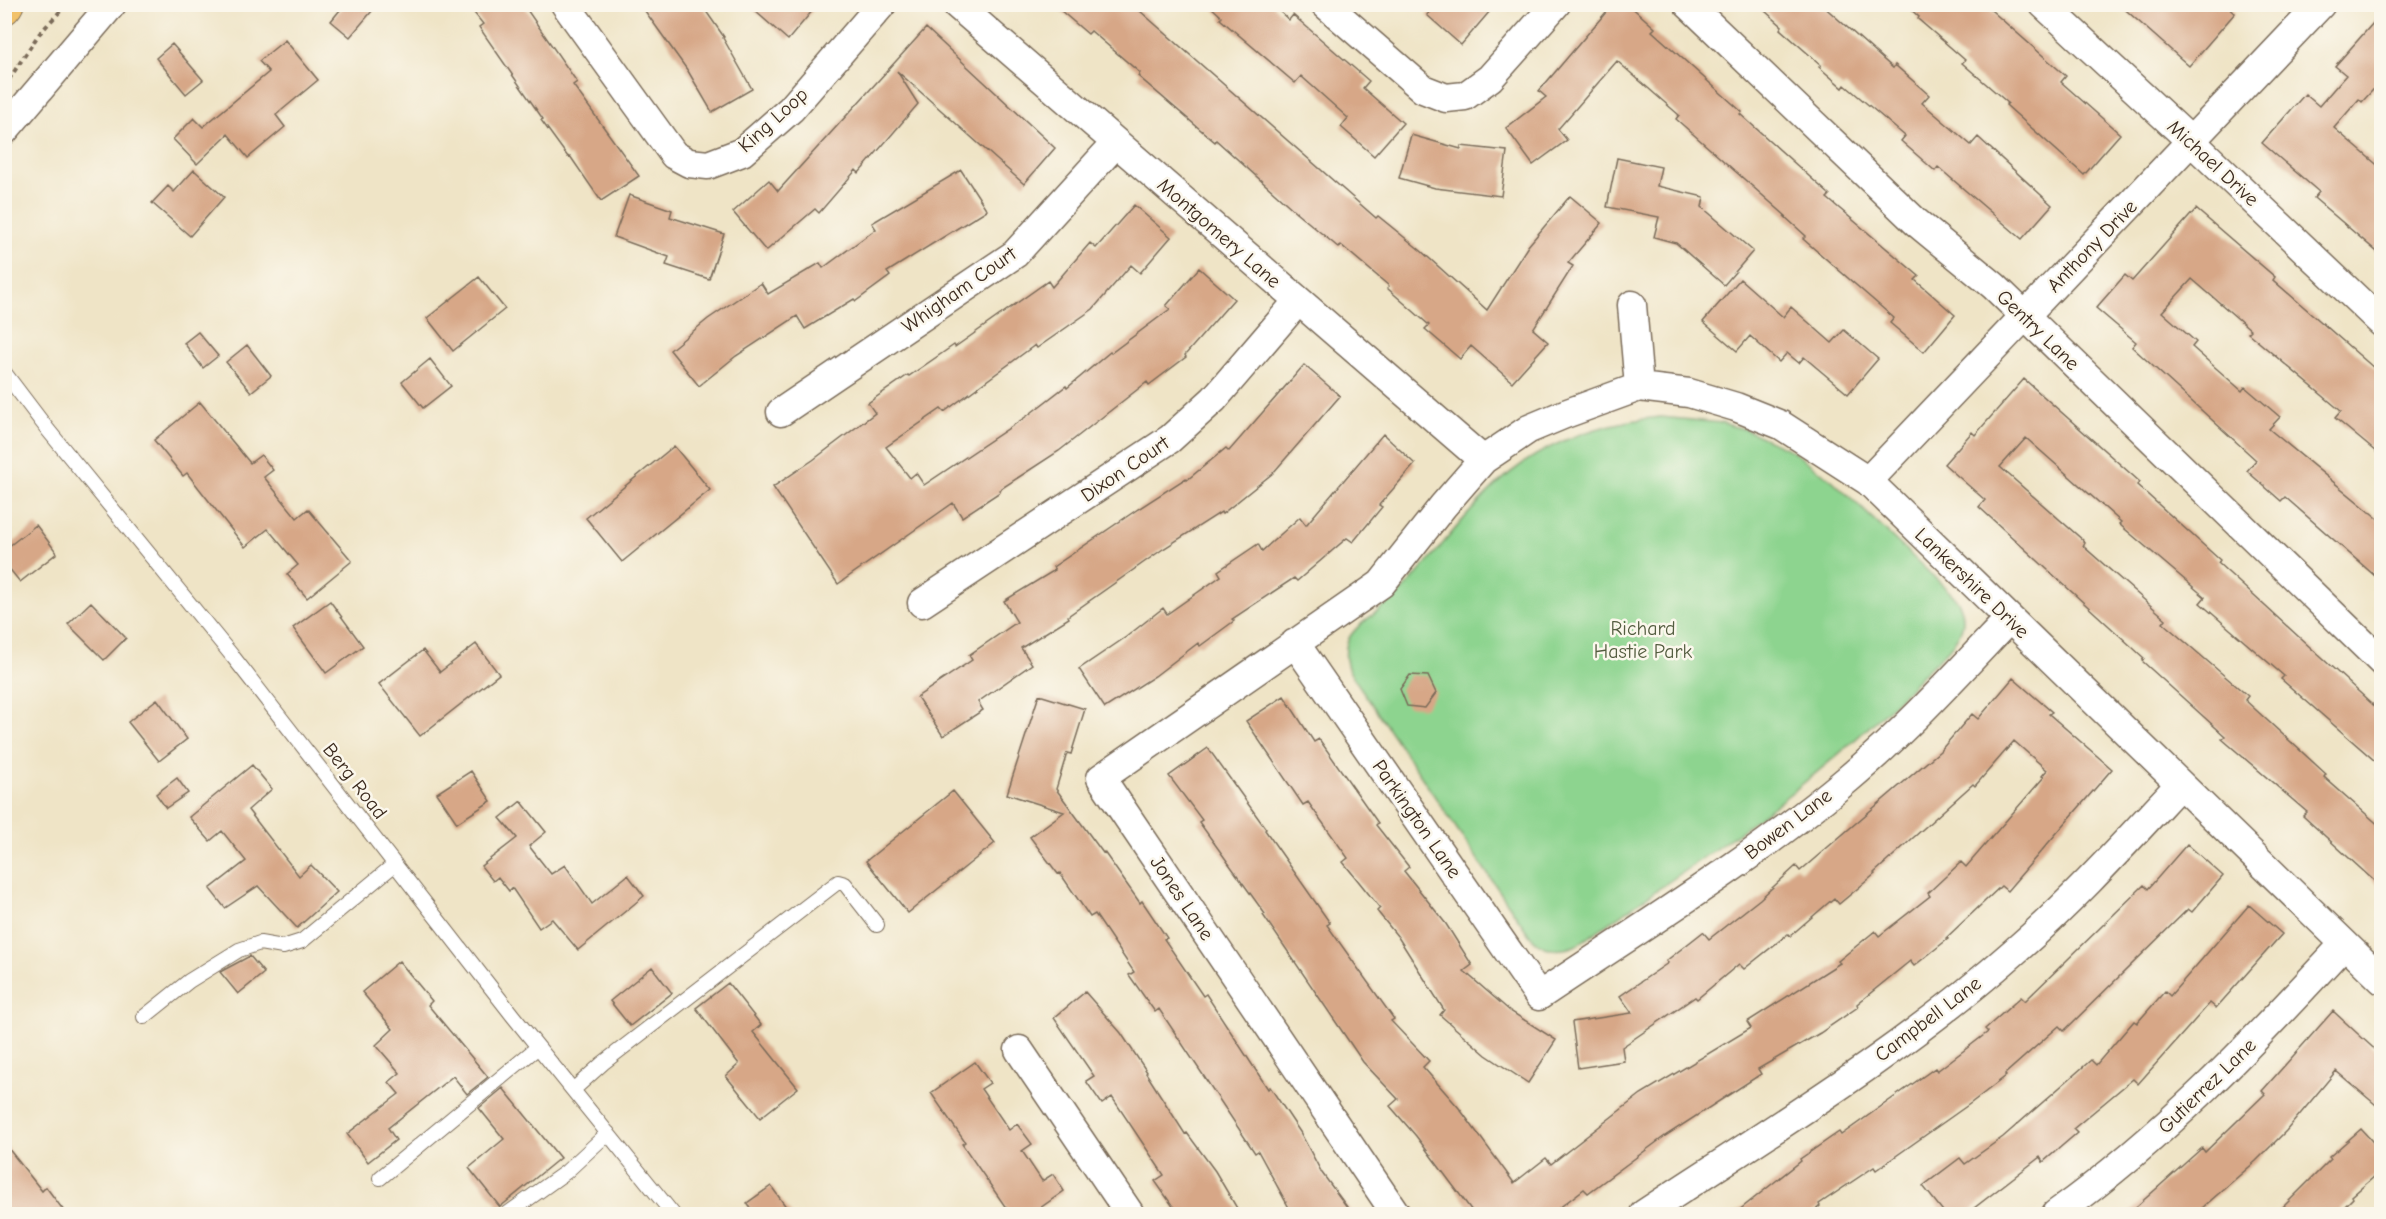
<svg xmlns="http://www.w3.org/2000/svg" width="2386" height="1219" font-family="'Comic Neue',sans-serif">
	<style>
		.green { fill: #8dd48f; stroke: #647f56; stroke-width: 1.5 }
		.building { fill: #d7a787 }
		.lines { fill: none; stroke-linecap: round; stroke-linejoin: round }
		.lane-casing { stroke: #7a6b59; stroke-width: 16 }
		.street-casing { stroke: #7a6b59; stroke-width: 31 }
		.primary-casing { stroke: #7a6b59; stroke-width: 35 }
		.path { stroke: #7a6b59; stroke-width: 4; stroke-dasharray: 4.5 4.5; stroke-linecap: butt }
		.lane { stroke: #fff; stroke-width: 14 }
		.street { stroke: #fff; stroke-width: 28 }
		.primary { stroke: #f2c26a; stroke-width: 33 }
		.labels { text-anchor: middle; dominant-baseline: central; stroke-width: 5; stroke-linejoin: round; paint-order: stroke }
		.street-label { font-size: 20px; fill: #3b2a1e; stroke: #fbf7ec }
		.park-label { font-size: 20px; fill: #545d40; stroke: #fbf7ec }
	</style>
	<rect width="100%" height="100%" fill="#fbf7ec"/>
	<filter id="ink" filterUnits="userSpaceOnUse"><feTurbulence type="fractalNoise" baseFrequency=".0167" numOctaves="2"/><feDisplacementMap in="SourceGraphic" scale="12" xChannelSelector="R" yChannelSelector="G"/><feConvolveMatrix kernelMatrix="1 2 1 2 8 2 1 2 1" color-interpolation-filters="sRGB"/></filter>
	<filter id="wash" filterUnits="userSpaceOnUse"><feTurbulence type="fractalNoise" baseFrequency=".008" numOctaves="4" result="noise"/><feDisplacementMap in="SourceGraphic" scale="24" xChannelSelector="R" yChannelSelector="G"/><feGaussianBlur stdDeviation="1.35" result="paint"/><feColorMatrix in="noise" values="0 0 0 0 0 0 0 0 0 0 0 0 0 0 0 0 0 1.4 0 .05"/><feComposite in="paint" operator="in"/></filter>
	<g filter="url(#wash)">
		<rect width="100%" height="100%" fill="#efe4c6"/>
		<path class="green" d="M1661,417L1722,423L1747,430L1792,451L1832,480L1954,596C1962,606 1966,617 1961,630C1956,645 1932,665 1920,677C1819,784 1697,862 1577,945C1558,953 1544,951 1530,936L1349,671C1345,660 1344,650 1348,640C1356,623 1385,608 1399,594C1444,548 1479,488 1536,455C1575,432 1616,421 1661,417Z"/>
		<g id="blocks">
			<path class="building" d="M345,4H378L350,37L331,21Z
				M467,4H523L577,82L573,85L639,176L601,201L570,156L568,157L541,120L543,119L479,27L483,24Z
				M640,4H701L724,37L723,38L752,89L712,112L688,71Z
				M747,4H818L788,40Z
				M1053,4H1132L1376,218L1378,216L1420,250L1487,310L1528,246L1570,196L1602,223L1568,263L1573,266L1533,329L1548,342L1512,382L1471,346L1460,359L1425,329L1429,325L1387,288L1389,286L1341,245L1339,248L1296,212L1216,140L1215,142L1138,76L1140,73L1091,31L1088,34Z
				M1208,4H1271L1289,20L1293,15L1369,81L1363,88L1403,123L1374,156L1341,127L1348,118L1301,76L1295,83L1220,19L1222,17Z
				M1437,4H1496L1461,45L1427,15Z
				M1613,4H1628L1655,28L1652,31L1742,112L1740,114L1830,195L1827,198L1919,276L1915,280L1955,315L1924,352L1890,323L1894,318L1803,239L1806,236L1784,216L1787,217L1676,119L1679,115L1617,61L1558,129L1567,140L1533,165L1506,128L1546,97L1539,91Z
				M1757,4H1821L1893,68L1895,65L1929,95L1922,103L1971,145L1978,137L2052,205L2022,239L1938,167L1935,171L1901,141L1905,136L1845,85L1843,88L1819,67L1821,65L1780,29L1782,26Z
				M1905,4H1984L2066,76L2061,82L2120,134L2084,175L2006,105L2008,103L1962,63L1965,60L1918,19L1919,17Z
				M2119,4H2225L2235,13L2189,66Z
				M2382,13V80L2362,102L2359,99L2334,128L2382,169V256L2314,198L2319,192L2262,143L2305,94L2319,106L2346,75L2335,66Z
				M926,28L1055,148L1024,184L897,71L918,104L859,173L856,170L819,213L815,209L766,251L733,212L769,180L778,191Z
				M285,40L318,80L276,115L285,127L248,158L228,134L197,164L173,139L194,118L203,127L269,72L259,61Z
				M172,44L203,80L186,94L156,58Z
				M1411,135L1461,149V146L1507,151L1501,196L1435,188L1399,178Z
				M1617,158L1661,167L1657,186L1704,197L1702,207L1753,251L1724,285L1676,243L1654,237L1659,217L1607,207Z
				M194,170L224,197L190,236L152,203L168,186L174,192Z
				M961,170L987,210L887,272L890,276L856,301L854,299L805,329L797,316L736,356L699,386L670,350L708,319L761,283L768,294L820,263L823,268L876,229L872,223Z
				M629,195L672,210L670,217L724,234L709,279L666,265L669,257L614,237Z
				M1134,205L1171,237L1140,273L1131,265L1093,309L1037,348L1035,345L944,412L941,409L886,447L910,478L916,473L924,485L1027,416L1066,386L1067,388L1110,352L1111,353L1170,309L1166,306L1199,268L1234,299L1185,355L1186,357L1149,385L1147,382L1059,451L999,490L1000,492L962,517L953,503L838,584L773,487L813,460L875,413L868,403L908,375L909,376L954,345L955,347L1048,281L1052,287L1090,243L1096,248Z
				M2196,209L2275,277L2273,280L2382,375V457L2335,418L2341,411L2248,333L2251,330L2192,279L2162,312L2196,342L2192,347L2242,391L2245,387L2280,417L2269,429L2382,522V582L2285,497L2281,501L2247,471L2256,460L2132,347L2136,342L2096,308L2125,275L2132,281Z
				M479,277L505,309L453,351L427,318Z
				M1740,279L1783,317L1791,307L1832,343L1844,330L1878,359L1848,394L1804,357L1799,363L1787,353L1779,362L1750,336L1737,351L1703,322Z
				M198,332L218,356L203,368L184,343Z
				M247,345L271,376L251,392L226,362Z
				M430,359L451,386L423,408L402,382Z
				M1304,365L1340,396L1273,473L1222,514L1221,512L1163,549L1068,616L1069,618L1021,648L1032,664L978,702L983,710L943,736L917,697L972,660L969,655L1017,622L1004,601L1055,570L1053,567L1138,509L1186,478L1187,480L1226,448L1229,451Z
				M2024,379L2140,482L2137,485L2220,560L2218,563L2382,713V767L2281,679L2284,676L2200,603L2205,597L2119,524L2121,522L2026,438L2000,467L2085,542L2083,546L2166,619L2163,623L2248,696L2245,700L2326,774L2324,777L2382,828V888L2303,816L2307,812L2222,739L2225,736L2142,661L2144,658L1979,507L1985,500L1944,464L1972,432L1975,435Z
				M200,402L250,463L261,455L273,470L264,477L297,518L308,509L352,561L307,598L287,574L298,565L268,529L245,547L187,473L183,476L154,440Z
				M1383,434L1415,464L1379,505L1382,507L1353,542L1347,538L1297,581L1294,578L1232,619L1234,621L1200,646L1198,643L1155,676L1105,708L1079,669L1126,637L1163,608L1167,614L1221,576L1218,571L1258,544L1262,551L1300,517L1306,525Z
				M674,446L710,490L622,562L586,518Z
				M36,525L57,553L20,582L4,562V550Z
				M330,601L363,646L326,673L293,628Z
				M91,602L126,638L104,660L68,624Z
				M476,644L499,674L420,736L379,684L423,650L440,672Z
				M1410,675L1428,676L1436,693L1425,708L1407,706L1400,689Z
				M2013,678L2052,712L2049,714L2112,769L2037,856L2007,891L2001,886L1946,938L1948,939L1914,966L1910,961L1857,1004L1858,1007L1820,1033L1758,1069L1761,1074L1665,1136L1588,1193L1584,1189L1550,1215H1475L1416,1136L1390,1106L1398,1099L1363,1062L1263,915L1265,914L1199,822L1202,820L1169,776L1208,748L1266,829L1265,830L1330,923L1327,925L1394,1019L1391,1021L1429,1061L1423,1067L1459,1108L1514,1183L1546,1158L1551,1164L1641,1094L1751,1028L1747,1022L1840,963L1838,961L1875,931L1879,936L1930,896L1928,893L1961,862L1966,867L2044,777L2042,776L2047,770L2014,741L1975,786L1973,784L1874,873L1875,874L1839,904L1834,898L1790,936L1788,934L1744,969L1739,964L1697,999L1695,997L1622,1047L1624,1061L1578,1068L1572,1022L1632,1013L1620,996L1668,963L1666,961L1703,932L1709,939L1760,899L1796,866L1800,871L1940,751L1972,714L1978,719Z
				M1039,695L1085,709L1071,754L1067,753L1056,789L1103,853L1104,852L1140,903L1142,901L1167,938L1164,939L1203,996L1206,994L1268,1089L1270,1087L1300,1132L1322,1173L1353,1215H1293L1258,1151L1255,1153L1159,1009L1155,1012L1129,975L1134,972L1095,914L1090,917L1060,873L1058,874L1030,837L1064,812L1007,794Z
				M1284,696L1314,742L1319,739L1378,823L1376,825L1409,867L1404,871L1446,924L1472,965L1464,971L1510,1011L1556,1040L1528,1083L1486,1055L1440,1015L1444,1010L1398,937L1377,911L1380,908L1343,862L1348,858L1308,802L1303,805L1246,721Z
				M157,699L187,739L159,761L128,722Z
				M252,765L272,789L248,810L299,876L311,865L337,892L297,928L258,886L225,908L210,889L246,861L222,831L210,841L189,817Z
				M471,771L491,801L457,823L437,793Z
				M177,778L188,793L166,808L156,794Z
				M953,791L995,843L908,913L866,861Z
				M521,801L546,832L529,846L551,874L565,865L592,904L628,875L644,896L578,950L552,919L539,928L512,888L509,891L498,877L493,881L481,866L517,838L500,818Z
				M2187,844L2223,876L2192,912L2188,909L2064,1031L2059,1026L2005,1074L2006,1076L1971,1103L1876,1170L1874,1167L1819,1204L1820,1206L1810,1215H1733L1801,1161L1800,1159L1839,1132L1841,1135L1935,1068L1937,1071L1988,1032L1985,1029L2021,997L2025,1001L2144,885L2148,889Z
				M2249,905L2282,934L2216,1008L2210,1003L2138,1084L2133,1079L2073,1129L2077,1133L2043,1162L2040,1157L1965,1215H1946L1923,1186L1960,1158L1965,1164L2003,1137L2091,1060L2096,1065L2134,1021L2137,1023L2165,991L2170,996Z
				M250,956L264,973L238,994L220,972Z
				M399,961L432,1001L428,1005L488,1077L467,1094L453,1076L388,1128L396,1140L368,1162L347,1134L399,1094L389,1082L400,1073L376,1045L393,1029L362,992Z
				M652,967L672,993L630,1026L610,1001Z
				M728,983L761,1025L753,1032L798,1088L760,1118L726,1076L739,1064L696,1008Z
				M1085,992L1121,1033L1147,1072L1146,1073L1185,1134L1187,1133L1215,1171L1241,1215H1179L1155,1181L1164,1175L1112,1097L1102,1104L1086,1081L1094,1076L1054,1018Z
				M2333,1011L2382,1056V1110L2336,1071L2286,1131L2256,1161L2194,1215H2127L2202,1148L2205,1152L2265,1094L2262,1091Z
				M975,1062L990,1083L981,1089L1009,1130L1017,1124L1032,1144L1022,1151L1042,1181L1053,1174L1064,1191L1030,1215H1011L962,1144L965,1142L931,1093Z
				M503,1088L560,1158L500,1207L469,1168L504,1139L479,1108Z
				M2361,1129L2382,1152V1170L2352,1196L2353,1198L2336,1215H2275L2331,1159L2329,1157Z
				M4,1143L42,1191L46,1187L67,1215H4Z
				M771,1186L792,1215H755L747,1203Z"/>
		</g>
	</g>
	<g filter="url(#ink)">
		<use href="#blocks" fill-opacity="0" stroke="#7a6b59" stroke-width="1.5"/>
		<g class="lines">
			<g class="lane-casing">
				<path id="lane" d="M4,372L48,430L234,658L513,1016L673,1214
					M144,1017L189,981L239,950L260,943L283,947L302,941L395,864
					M573,1090L603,1063L838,882L845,884L877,925
					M380,1178L538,1047
					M507,1214L566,1172L608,1133"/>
			</g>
			<g class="street-casing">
				<path id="street" d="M565,4L674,155L689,163L708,165L742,152L791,109L882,4
					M956,4L1483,460
					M1325,4L1423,89L1446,98L1465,96L1490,78L1556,4
					M1688,4L1916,222L1994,286L2382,662
					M2043,4L2192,142L2382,323
					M4,131L112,4
					M1632,305L1639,387
					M781,412L1015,254L1115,144
					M1868,481L2321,4
					M922,603L1170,439L1214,399L1298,301
					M1295,643L1539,996C1643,926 1752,860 1848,779C1906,730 1957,674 2009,619
					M1019,1050L1130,1214
					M1396,1214L1101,778L1381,584L1443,506L1483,460L1529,429L1565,414L1639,387L1689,393L1736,407L1781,425L1868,481L2382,980
					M1644,1214C1770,1131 1901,1052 2014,952C2074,900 2126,842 2180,784
					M2056,1214C2164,1137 2254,1042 2344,944"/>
			</g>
			<g class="primary-casing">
				<path id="primary" d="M4,8L7,4"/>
			</g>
			<path class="path" d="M4,87L39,34L67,4"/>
			<use href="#lane" class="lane"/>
			<use href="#street" class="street"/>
			<use href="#primary" class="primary"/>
		</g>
	</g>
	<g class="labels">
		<g class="street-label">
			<text transform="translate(773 120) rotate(-42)">King Loop</text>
			<text transform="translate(2213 163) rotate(43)">Michael Drive</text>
			<text transform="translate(1219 233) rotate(41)">Montgomery Lane</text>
			<text transform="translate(2092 246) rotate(-46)">Anthony Drive</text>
			<text transform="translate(959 290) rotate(-35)">Whigham Court</text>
			<text transform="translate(2038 330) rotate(44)">Gentry Lane</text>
			<text transform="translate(1125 469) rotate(-34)">Dixon Court</text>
			<text transform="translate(1972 583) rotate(44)">Lankershire Drive</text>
			<text transform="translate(355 781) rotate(52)">Berg Road</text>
			<text transform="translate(1417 819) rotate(55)">Parkington Lane</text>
			<text transform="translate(1788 824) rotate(-37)">Bowen Lane</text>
			<text transform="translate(1182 898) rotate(56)">Jones Lane</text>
			<text transform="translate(1928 1019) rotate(-37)">Campbell Lane</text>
			<text transform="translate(2207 1086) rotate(-44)">Gutierrez Lane</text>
		</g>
		<g class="park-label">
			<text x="1643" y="628">Richard<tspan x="1643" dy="23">Hastie Park</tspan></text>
		</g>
	</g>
	<rect width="2386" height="1219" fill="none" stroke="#fbf7ec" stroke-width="24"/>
</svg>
